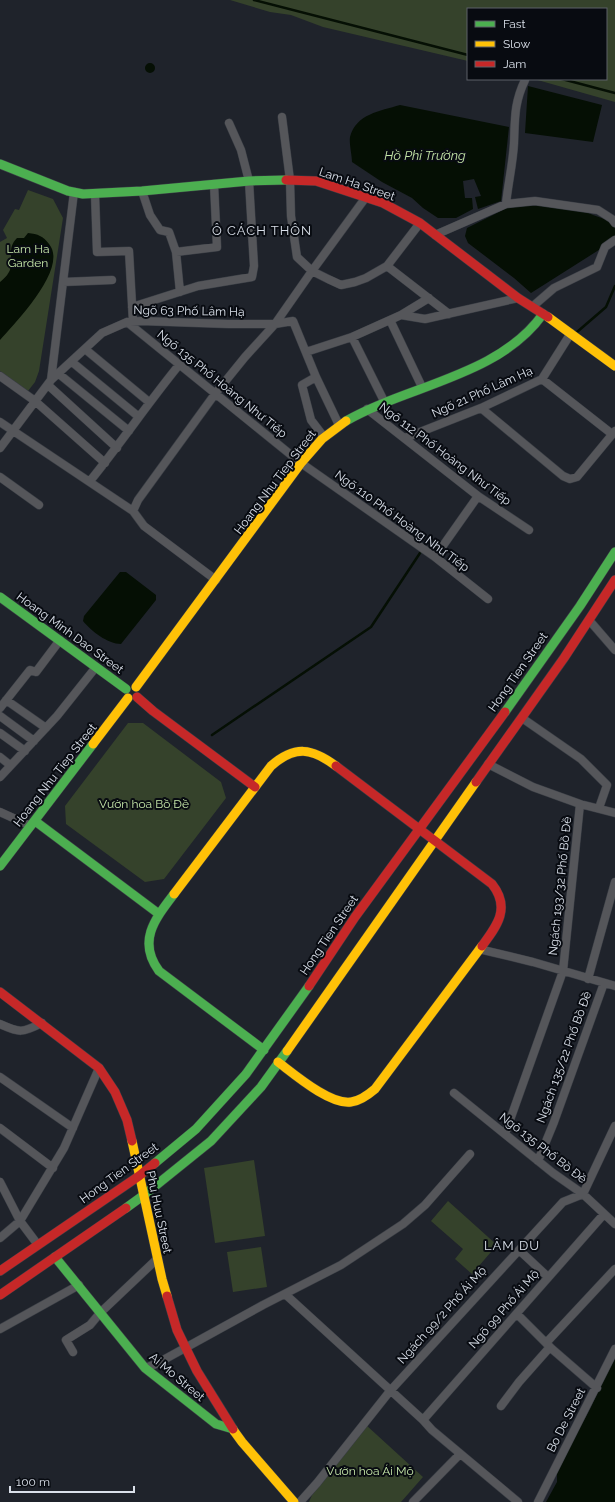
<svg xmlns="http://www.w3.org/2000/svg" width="615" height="1502" font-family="Raleway,sans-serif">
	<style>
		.green { fill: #35422b }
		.water { fill: #050f04 }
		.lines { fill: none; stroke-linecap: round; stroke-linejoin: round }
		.stream { stroke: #050f04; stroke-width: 2.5 }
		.street-casing { stroke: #3a3e45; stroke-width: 9 }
		.fast-casing { stroke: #3a3e45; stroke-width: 10 }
		.slow-casing { stroke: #3a3e45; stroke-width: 10 }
		.jam-casing { stroke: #3a3e45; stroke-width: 10 }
		.street { stroke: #55565a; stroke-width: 8 }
		.fast { stroke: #4caf50; stroke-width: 9 }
		.slow { stroke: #ffc107; stroke-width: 9 }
		.jam { stroke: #c62828; stroke-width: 9 }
		.labels { text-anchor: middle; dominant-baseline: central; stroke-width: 4; stroke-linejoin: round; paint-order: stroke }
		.street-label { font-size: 12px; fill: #dae0ea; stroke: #080b11 }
		.park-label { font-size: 12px; fill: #c7e8aa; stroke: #080b11 }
		.water-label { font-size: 13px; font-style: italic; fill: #c3e4a6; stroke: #080b11 }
		.neighbourhood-label { font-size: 13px; letter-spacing: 1px; fill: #dae0ea; stroke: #080b11 }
	</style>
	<rect width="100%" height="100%" fill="#1f232b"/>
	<path class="green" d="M230,0H615V102L534,79H606V9H468V61L323,27L291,15L270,12Z
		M28,190L53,199L63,218L39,371L35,382L28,391L0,371V242L7,238L3,230L15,209L19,210Z
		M128,723H143L221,782L226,798L164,879L145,882L66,824L65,806Z
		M254,1160L265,1236L215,1243L204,1168Z
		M448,1201L497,1245L472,1274L455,1259L463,1249L431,1221Z
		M261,1247L267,1287L233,1292L227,1252Z
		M366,1425L423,1477L401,1502H309L312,1495Z"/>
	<path class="water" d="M145 68a5 5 0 1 1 10 0a5 5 0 1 1-10 0Z
		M528,86L602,105L593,142L525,133Z
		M400,105L509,127L501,201L478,209L475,197L481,196L474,179L463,181L465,198H472L473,209L456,218H438L423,208L412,198L382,182L352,162C352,155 349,144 350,137C356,114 380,111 400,105Z
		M531,201L584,211L593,215L610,221L615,226V237L613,241L531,293L514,278L468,243L465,236L467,228L515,204Z
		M28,233C38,234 43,236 49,244C69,268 15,323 0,340V282C5,278 10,273 11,266C12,255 8,247 17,238H24Z
		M120,572H126L156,595V600L121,644C108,644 91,631 83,621L84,616Z
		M615,1355V1502H546L557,1482V1470L590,1409Z"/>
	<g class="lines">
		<path class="stream" d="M254,0L468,55
			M562,79L615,93
			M577,332L606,307L615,286
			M212,735L371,627L420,553"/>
		<g class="street-casing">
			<path id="street" d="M282,117L290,180L291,216L297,257L312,271L328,279L341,285L355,282L366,278L387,266L420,223
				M142,191L150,215L160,230L169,232L176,252L180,292
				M95,194L97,252L129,251L133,322
				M506,204C508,184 513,163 514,143C515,118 514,103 525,80
				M435,235L506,204L535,201L598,210L612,219L615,223
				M176,252L217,247L214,184
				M387,266L449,314
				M63,282L112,280
				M132,307L198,286L252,277L254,266L249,181L241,150L229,123
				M532,307L554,288L597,267L605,247L615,240
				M401,315L429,298
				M390,320L422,387
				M127,322L301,463L435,557L488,599
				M352,337L385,403
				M85,349L149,402
				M306,352L352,337L401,315L425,319L518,298
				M72,362L139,417
				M59,374L129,431
				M0,376L35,401L105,463
				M316,377L302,385L311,420L324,437
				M542,379L612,434
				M51,380L102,333L127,322L141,321L228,324H275L293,321L316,377L339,425
				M48,385L117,448
				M481,408L563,476L570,479L577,477L615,431
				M367,409L478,496L529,530
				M0,422L133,511L144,526L216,580
				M405,438L481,408L542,379L571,333
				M0,448L51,380L74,192
				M0,477L39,505
				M90,481C121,443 148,403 179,365
				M133,511L138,500L215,394L245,357L275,324L312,271L366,197
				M435,557L478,496
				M589,620L615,650
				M6,700L46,728
				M0,708L30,670L36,672L60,640
				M0,716L34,741
				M522,718L581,759L607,785L599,808
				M0,733L25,751
				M0,757L10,765
				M488,764L533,787L580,804L615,813
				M0,777L57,716L96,667
				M0,812L31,826
				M479,949L533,962L615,986
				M588,979L615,882
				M0,1024C20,1033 22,1033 42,1023
				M0,1077L73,1128
				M454,1093L553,1173L583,1194L615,1224
				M0,1128L53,1168
				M505,1134L563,971L580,804
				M538,1161L554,1122L604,983
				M0,1182L20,1221L38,1245
				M0,1238L20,1221L64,1148L99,1068
				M519,1250L548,1277
				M285,1294L423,1420L432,1430L518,1502
				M517,1314L552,1349L597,1388
				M0,1329L79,1285
				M546,1343L615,1269
				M73,1352L66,1340L90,1325L100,1313L157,1259
				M145,1368L156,1364L263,1305L341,1265L403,1224L425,1205L470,1154
				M501,1406L519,1382L550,1347
				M423,1420L604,1214
				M300,1502L317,1483L390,1391L563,1202L583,1194L615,1126
				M413,1502L460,1454
				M538,1502L615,1349"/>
		</g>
		<g class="fast-casing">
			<path id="fast" d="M0,164L68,191L83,194L142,191L249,181L286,180
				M346,421C409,385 499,376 543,314
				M0,597L126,689
				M505,712L580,606L615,552
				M35,821L159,914
				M0,866L93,744
				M174,894C155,919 137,941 159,971L264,1050
				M155,1163L196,1129L246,1074L309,986
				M126,1208L144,1195L211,1141L261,1087L287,1051
				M55,1257L145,1368L216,1424L233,1429L234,1431"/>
		</g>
		<g class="slow-casing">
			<path id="slow" d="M548,317L615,366
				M136,687L301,463L322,439L346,421
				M93,744L128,698
				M174,894L271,766C295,745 312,748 336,766
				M287,1051L476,782
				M278,1062C294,1074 330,1105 351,1102C360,1101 368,1095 375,1089L482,946
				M132,1141L162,1279L167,1296
				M234,1431L242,1442L294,1502"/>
		</g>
		<g class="jam-casing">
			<path id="jam" d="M286,180L316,181L383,203L420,223L518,298L548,317
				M137,697L153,711L255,787
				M336,766L492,884C511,908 497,926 482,946
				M476,782L564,658L615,580
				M309,986L355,917L505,712
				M0,992L99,1068L115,1092L127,1120L132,1141
				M0,1271L139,1176L155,1163
				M0,1295L126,1208
				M167,1296L177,1330L197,1371L233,1429"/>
		</g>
		<use href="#street" class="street"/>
		<use href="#fast" class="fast"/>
		<use href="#slow" class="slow"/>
		<use href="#jam" class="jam"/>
	</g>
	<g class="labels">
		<g class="street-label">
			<text transform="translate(357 184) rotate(19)">Lam Ha Street</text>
			<text transform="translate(189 311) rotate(1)">Ngõ 63 Phố Lâm Hạ</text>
			<text transform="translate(222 384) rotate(39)">Ngõ 135 Phố Hoàng Như Tiếp</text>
			<text transform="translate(482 392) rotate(-24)">Ngõ 21 Phố Lâm Hạ</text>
			<text transform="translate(445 454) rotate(37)">Ngõ 112 Phố Hoàng Như Tiếp</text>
			<text transform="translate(275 482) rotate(-53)">Hoang Nhu Tiep Street</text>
			<text transform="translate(402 521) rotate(36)">Ngõ 110 Phố Hoàng Như Tiếp</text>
			<text transform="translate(70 633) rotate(36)">Hoang Minh Dao Street</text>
			<text transform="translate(518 672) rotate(-55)">Hong Tien Street</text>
			<text transform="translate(55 775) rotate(-52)">Hoang Nhu Tiep Street</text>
			<text transform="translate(560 886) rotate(-84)">Ngách 193/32 Phố Bồ Đề</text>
			<text transform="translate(329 935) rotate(-56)">Hong Tien Street</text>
			<text transform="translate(564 1057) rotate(-70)">Ngách 135/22 Phố Bồ Đề</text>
			<text transform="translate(543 1148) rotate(38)">Ngõ 135 Phố Bồ Đề</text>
			<text transform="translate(119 1173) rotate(-36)">Hong Tien Street</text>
			<text transform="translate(159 1212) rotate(78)">Phu Huu Street</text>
			<text transform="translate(504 1309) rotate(-49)">Ngõ 99 Phố Ái Mộ</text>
			<text transform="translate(442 1315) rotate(-48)">Ngách 99/2 Phố Ái Mộ</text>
			<text transform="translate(177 1377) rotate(40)">Ai Mo Street</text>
			<text transform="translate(566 1420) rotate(-63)">Bo De Street</text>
		</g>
		<g class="park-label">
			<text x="28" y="249">Lam Ha<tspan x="28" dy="14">Garden</tspan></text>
			<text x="144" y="804">Vườn hoa Bồ Đề</text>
			<text x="370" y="1471">Vườn hoa Ái Mộ</text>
		</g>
		<g class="water-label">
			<text x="425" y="155">Hồ Phi Trường</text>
		</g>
		<g class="neighbourhood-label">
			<text x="262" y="230">Ô CÁCH THÔN</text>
			<text x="512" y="1245">LÂM DU</text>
		</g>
	</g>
	<rect x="467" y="8" width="140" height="72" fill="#080b11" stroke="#5c6068"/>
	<rect x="475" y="21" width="20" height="6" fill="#4caf50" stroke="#5c6068"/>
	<text x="503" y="28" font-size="12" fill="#dae0ea">Fast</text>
	<rect x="475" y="41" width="20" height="6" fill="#ffc107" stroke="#5c6068"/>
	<text x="503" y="48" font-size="12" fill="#dae0ea">Slow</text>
	<rect x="475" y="61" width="20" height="6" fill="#c62828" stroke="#5c6068"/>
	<text x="503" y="68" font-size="12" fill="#dae0ea">Jam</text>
	<path d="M10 1486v6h124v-6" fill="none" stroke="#dae0ea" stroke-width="2"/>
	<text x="16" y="1486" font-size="12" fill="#dae0ea" stroke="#080b11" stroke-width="3" paint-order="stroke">100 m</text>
</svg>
